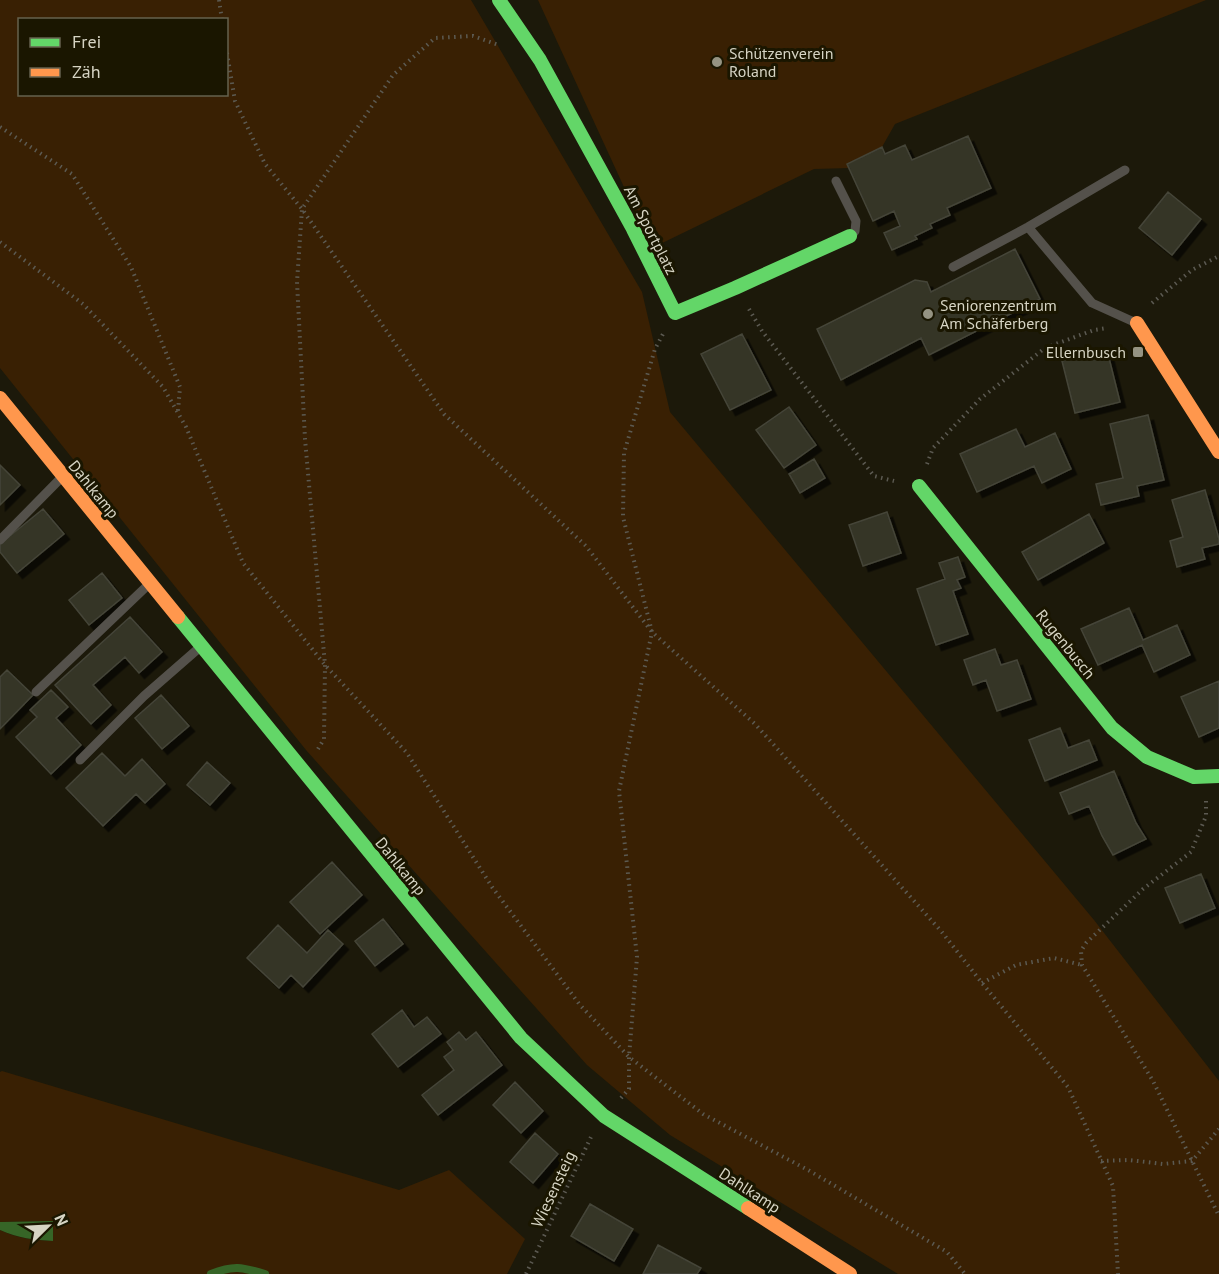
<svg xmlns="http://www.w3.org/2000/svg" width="1219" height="1274" font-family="'PT Sans',sans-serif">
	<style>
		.green { fill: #392003; fill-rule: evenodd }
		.water { fill: #366527 }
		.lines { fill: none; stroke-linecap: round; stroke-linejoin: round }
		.stream { stroke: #366527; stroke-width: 8 }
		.building { fill: #343428; stroke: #454538; stroke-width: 1.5; filter: url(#shadow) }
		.path { stroke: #5c5a52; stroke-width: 4; stroke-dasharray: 1.5 4.5; stroke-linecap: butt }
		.lane { stroke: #54514b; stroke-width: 9 }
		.fast { stroke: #63d668; stroke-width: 14 }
		.slow { stroke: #ff974d; stroke-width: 14 }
		.poi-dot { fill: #959382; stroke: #1a1600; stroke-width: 2 }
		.labels { text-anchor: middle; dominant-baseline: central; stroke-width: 6; stroke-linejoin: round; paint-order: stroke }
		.poi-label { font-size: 16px; fill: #d6d4c3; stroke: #1a1600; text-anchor: start }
		.street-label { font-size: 16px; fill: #d6d4c3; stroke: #1a1600 }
	</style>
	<defs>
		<filter id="shadow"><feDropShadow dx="5.5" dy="5.5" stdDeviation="0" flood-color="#0009"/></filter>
	</defs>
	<rect width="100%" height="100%" fill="#1c190a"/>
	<path class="green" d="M0,0H471L642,292L670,412L1094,920L1219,1081V1274H898L670,1135L587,1065L306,750L0,368ZM20,20H226V94H20Z
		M538,0H1206L895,124L882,147L848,164L850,168L814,169L652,248Z
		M2,1071L399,1190L449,1170L525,1239L507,1274H0V1230C17,1238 33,1240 53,1241V1221L0,1222V1072Z"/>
	<path class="water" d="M53,1221V1241C34,1240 18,1238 0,1230V1222Z"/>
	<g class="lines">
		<path class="stream" d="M211,1274C234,1265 241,1267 265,1274"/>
	</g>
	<path class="building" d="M968,136L991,188L947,208L950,215L930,224L932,228L915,236L917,239L892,250L884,233L900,226L894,211L873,221L847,164L882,147L885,154L905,145L912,160Z
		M1168,192L1201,219L1172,255L1139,228Z
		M1015,249L1040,299L929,355L921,338L841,380L817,329L915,280L927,282L931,292Z
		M742,334L771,390L730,410L701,354Z
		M1107,350L1120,402L1075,413L1062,361Z
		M789,407L816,445L784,468L756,430Z
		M1148,415L1164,480L1137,486L1139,496L1101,505L1096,484L1123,478L1110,424Z
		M1016,429L1025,447L1055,433L1071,469L1042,483L1034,466L977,492L960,454Z
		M814,459L825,478L800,493L789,474Z
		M0,465L20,485L0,505Z
		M1205,490L1219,539V544L1202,548L1205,559L1177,567L1170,541L1183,537L1172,500Z
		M43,509L64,534L17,573L0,552V544Z
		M887,512L901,553L863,566L849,525Z
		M1089,514L1104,543L1038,580L1022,552Z
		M958,557L965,577L957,580L961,588L953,591L968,634L936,645L917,589L945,579L939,563Z
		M102,573L122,598L89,625L69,600Z
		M1129,608L1143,640L1177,625L1190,655L1154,672L1142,645L1098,665L1081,629Z
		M130,617L162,652L139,673L125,657L93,685L111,705L91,724L55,685Z
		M995,649L1001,665L1017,660L1031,699L997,711L986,680L973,685L964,660Z
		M7,670L33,695L0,729V677Z
		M1219,681V728L1199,737L1181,697Z
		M51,690L68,707L56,718L81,745L51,774L16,737L37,717L30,710Z
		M161,695L189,726L162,749L135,718Z
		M1060,728L1068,748L1089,740L1097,760L1045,781L1029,740Z
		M102,753L125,776L142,759L165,784L145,803L136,794L103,826L66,788Z
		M207,762L230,783L210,805L187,785Z
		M1114,771L1136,823L1146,839L1113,855L1102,836L1089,806L1069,814L1060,793Z
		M332,862L362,895L320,934L290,902Z
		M1201,874L1215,908L1180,923L1165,888Z
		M383,919L403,944L375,966L355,941Z
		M278,925L307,953L328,930L343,944L303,987L291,975L279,988L247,958Z
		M402,1010L414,1027L427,1017L441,1034L398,1067L372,1034Z
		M459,1032L466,1040L476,1032L502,1065L438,1115L422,1095L454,1070L444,1057L453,1050L447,1042Z
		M515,1082L543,1111L521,1133L493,1105Z
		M535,1133L558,1154L533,1183L510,1162Z
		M590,1204L633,1229L614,1261L571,1236Z
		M658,1245L701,1268L697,1274H643Z"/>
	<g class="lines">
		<path class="path" d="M219,0L222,20
			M226,47L235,101L265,164L302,209L444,414L586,546L652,632L756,725L941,931L982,983L1068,1087L1113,1186L1118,1274
			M0,127L72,174L131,267L180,387L178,411
			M0,242L83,304L163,387L186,427L243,563L325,665L407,753L492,887L580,1005L629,1057L703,1114L808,1170L947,1252L965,1274
			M1152,303L1192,270L1219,256
			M749,309L762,331L874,476L894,481
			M927,464L933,448L980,399L1045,348L1094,330L1107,328
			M318,749L324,739L325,665L305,439L297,282L302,209L393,75L435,38L473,36L499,45
			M1206,801V816L1191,852L1143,889L1086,943L1081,951L1082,965L1153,1081L1219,1216
			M982,983L1016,965L1054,958L1082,965
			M621,1098L629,1089V1057L637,957L619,791L652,632L623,517L624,453L655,349L663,334
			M1101,1161L1129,1160L1163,1164L1192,1161L1219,1129
			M526,1274L591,1137"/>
		<path class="lane" d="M836,181L856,221L855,231L852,235
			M1028,227L1092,303L1134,322
			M953,267L1028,227L1125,170
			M0,540L61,478
			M36,692L148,585
			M80,760L144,696L199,648"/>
		<path class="fast" d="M499,0L540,60L633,229L675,313L735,288L850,236
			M919,486L1112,728L1147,757L1194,777L1219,776
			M178,617L521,1038L604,1116L748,1208"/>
		<path class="slow" d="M1137,323L1219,452
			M0,398L178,617
			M748,1208L850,1274"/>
	</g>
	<g class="poi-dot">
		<circle cx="717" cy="62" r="6"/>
		<circle cx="928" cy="314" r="6"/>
		<rect x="1132" y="346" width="12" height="12" rx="3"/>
	</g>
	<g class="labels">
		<g class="poi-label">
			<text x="729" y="53">Schützenverein<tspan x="729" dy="18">Roland</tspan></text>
			<text x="940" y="305">Seniorenzentrum<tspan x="940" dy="18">Am Schäferberg</tspan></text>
			<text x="1126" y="352" text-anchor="end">Ellernbusch</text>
		</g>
		<g class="street-label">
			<text transform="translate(651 230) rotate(63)">Am Sportplatz</text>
			<text transform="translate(94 489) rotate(51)">Dahlkamp</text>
			<text transform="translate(1066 644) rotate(51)">Rugenbusch</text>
			<text transform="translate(401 866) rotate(51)">Dahlkamp</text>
			<text transform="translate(553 1189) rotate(-65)">Wiesensteig</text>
			<text transform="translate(750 1190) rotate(33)">Dahlkamp</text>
		</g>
	</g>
	<rect x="18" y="18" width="210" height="78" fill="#1a1600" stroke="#65624e" stroke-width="1.5"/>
	<rect x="30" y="38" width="30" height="9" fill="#63d668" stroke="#65624e" stroke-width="1.5"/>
	<text x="72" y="48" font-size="18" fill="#d6d4c3">Frei</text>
	<rect x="30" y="68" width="30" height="9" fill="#ff974d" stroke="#65624e" stroke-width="1.5"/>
	<text x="72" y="78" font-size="18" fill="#d6d4c3">Zäh</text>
	<g transform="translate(48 1226) rotate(66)" stroke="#1a1600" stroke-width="4.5" paint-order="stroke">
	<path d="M0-4.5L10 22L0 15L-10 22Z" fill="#d6d4c3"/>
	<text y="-9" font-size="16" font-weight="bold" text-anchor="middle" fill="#d6d4c3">N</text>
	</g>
</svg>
